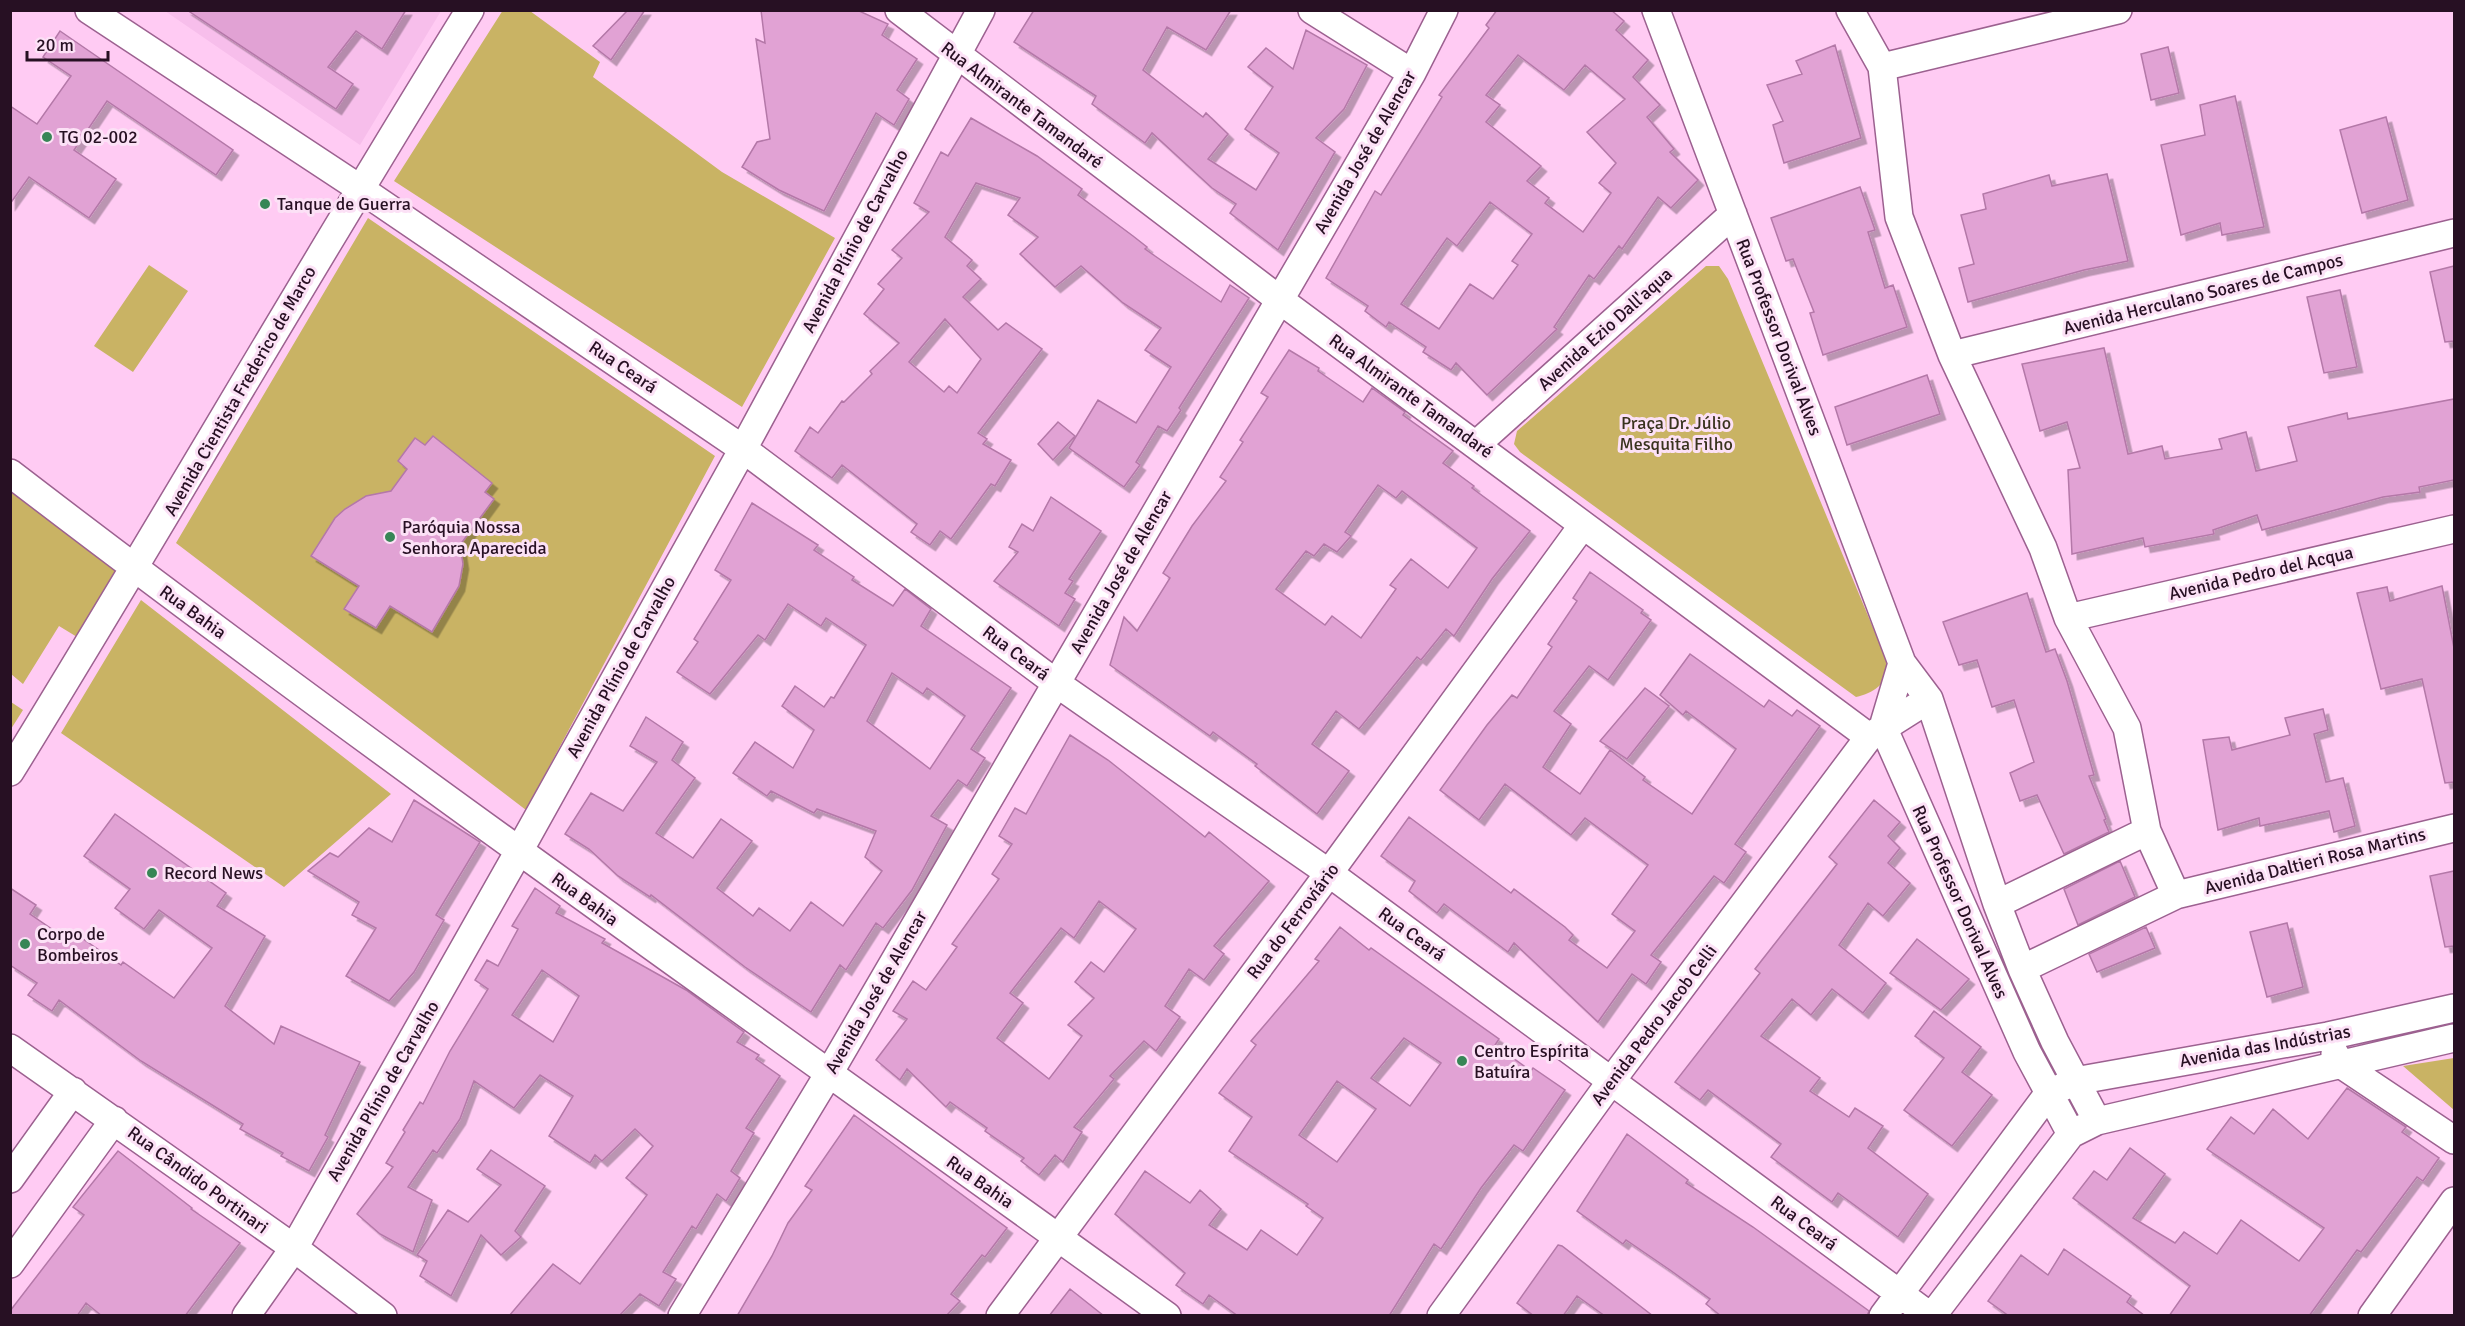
<svg xmlns="http://www.w3.org/2000/svg" width="2465" height="1326" font-family="Signika,sans-serif">
	<style>
		.built { fill: #f7beeb }
		.green { fill: #c9b364 }
		.building { fill: #e1a2d4; stroke: #b478a8; stroke-width: 1.5; fill-rule: evenodd; filter: url(#shadow) }
		.lines { fill: none; stroke-linecap: round; stroke-linejoin: round }
		.street-casing { stroke: #9c6190; stroke-width: 30 }
		.street { stroke: #fff; stroke-width: 27 }
		.poi-dot { fill: #378656; stroke: #fce1f6; stroke-width: 2 }
		.labels { text-anchor: middle; dominant-baseline: central; stroke-width: 6; stroke-linejoin: round; paint-order: stroke }
		.street-label { font-size: 18px; fill: #271023; stroke: #fce1f6 }
		.poi-label { font-size: 18px; fill: #271023; stroke: #fce1f6; text-anchor: start }
		.park-label { font-size: 18px; fill: #39331e; stroke: #fce1f6 }
	</style>
	<defs>
		<filter id="shadow"><feDropShadow dx="5.5" dy="5.5" stdDeviation="0" flood-color="#0004"/></filter>
	</defs>
	<rect width="100%" height="100%" fill="#ffcbf3"/>
	<path class="built" d="M165,11H441L360,145Z"/>
	<path class="green" d="M503,10L530,11L600,62L593,77L722,172L835,238L742,407L394,181Z
		M368,218L715,456L526,810L176,543Z
		M149,265L188,291L133,372L94,346Z
		M1706,266H1719L1728,279L1886,659C1890,683 1876,692 1856,697L1520,452L1514,444L1517,431Z
		M10,491L120,573L82,640L59,626L23,684L11,674Z
		M141,600L391,794L284,887L61,733Z
		M11,702L23,710L11,729Z
		M2454,1058V1110L2403,1066Z"/>
	<path class="building" d="M187,10H406L382,49L356,31L328,67L353,84L336,109Z
		M628,10H645L611,60L593,46Z
		M761,10H857L888,24L882,35L917,59L897,90L909,99L894,125L876,113L824,211L779,190L742,167L757,142L770,139L756,39L765,43Z
		M1034,10H1231L1206,50L1167,27L1143,70L1203,117L1206,113L1228,134L1208,159L1256,190L1279,153L1245,129L1273,87L1248,67L1266,48L1293,69L1306,30L1367,65L1344,109L1316,138L1335,152L1278,250L1230,213L1236,204L1212,188L1152,133L1145,143L1092,104L1096,96L1014,42Z
		M1497,10H1611L1624,21L1616,30L1648,60L1633,77L1660,105L1647,117L1674,149L1670,152L1698,180L1671,208L1658,197L1622,249L1619,246L1594,279L1589,275L1554,327L1557,329L1487,395L1456,363L1451,370L1423,352L1426,347L1389,322L1386,327L1365,311L1368,306L1326,278L1375,191L1381,195L1442,97L1439,95L1489,28L1486,25ZM1518,55L1564,90L1585,65L1625,99L1587,132L1616,163L1599,183L1611,193L1583,232L1545,203L1549,198L1527,181L1541,166L1486,122L1500,105L1486,95ZM1490,202L1532,234L1512,261L1518,265L1493,299L1470,284L1439,329L1401,304L1447,238L1457,246Z
		M60,31L233,150L216,175L107,101L74,150L116,179L89,218L29,177L10,204V106L37,124L71,76L43,57Z
		M1835,45L1861,138L1784,163L1773,125L1783,121L1767,85L1802,74L1796,61Z
		M2168,47L2179,93L2151,100L2141,54Z
		M2235,96L2264,227L2222,235L2220,223L2181,235L2161,145L2205,135L2200,105Z
		M2386,117L2408,200L2362,213L2340,130Z
		M971,118L1037,156L1082,189L1078,195L1133,236L1147,247L1145,249L1221,302L1230,285L1249,298L1179,408L1181,410L1167,431L1158,426L1136,462L1140,465L1124,487L1069,448L1098,400L1136,423L1171,367L1145,350L1161,328L1123,303L1081,266L1055,287L1020,254L1038,237L1008,215L1020,198L976,183L945,237L972,260L967,266L981,279L963,297L998,330L1006,323L1042,349L978,433L987,439L983,444L1011,460L995,486L991,484L951,539L940,531L930,545L911,532L917,524L842,465L832,478L795,451L810,427L818,433L842,401L844,402L872,374L870,371L899,343L864,314L884,289L878,284L902,258L892,250L929,212L914,203L941,152L948,156ZM945,319L981,359L957,393L949,386L944,392L909,362Z
		M2107,174L2128,261L2084,270L1968,302L1959,268L1974,264L1961,215L1986,209L1983,194L2049,175L2052,186Z
		M1860,187L1875,230L1868,232L1885,288L1893,285L1907,327L1823,355L1810,313L1814,312L1793,259L1786,261L1771,218Z
		M2454,266V341L2445,342L2430,272Z
		M2340,290L2357,367L2324,373L2307,297Z
		M2104,348L2128,454L2162,446L2165,459L2222,449L2219,439L2246,432L2256,471L2297,461L2288,427L2347,413L2348,419L2454,399V480L2419,487L2420,492L2383,497L2262,530L2257,515L2213,530L2214,534L2145,547L2143,538L2072,554L2068,470L2080,468L2067,422L2040,431L2022,364Z
		M1289,350L1319,368L1318,371L1363,402L1372,388L1405,412L1403,415L1453,451L1443,463L1474,486L1472,488L1530,531L1492,579L1454,636L1446,629L1421,660L1417,657L1359,729L1336,711L1312,744L1349,771L1317,814L1255,766L1257,764L1213,732L1210,736L1110,665L1124,617L1137,631L1170,578L1163,573L1192,526L1226,481L1220,477L1243,442L1240,440L1268,397L1261,393ZM1378,485L1396,498L1402,491L1477,548L1448,588L1411,559L1390,585L1396,589L1361,638L1332,616L1325,625L1276,589L1306,551L1314,556L1324,544L1337,552L1351,536L1345,532Z
		M1927,375L1940,414L1847,445L1835,407Z
		M1058,422L1075,436L1053,460L1038,444Z
		M433,436L492,483L485,492L494,499L460,545L463,564L459,586L432,632L390,606L376,628L344,609L359,586L311,556L335,518L345,509L366,496L391,491L407,469L398,461L415,438L425,445Z
		M1051,497L1101,531L1069,579L1073,581L1065,593L1075,599L1059,626L994,581L1018,552L1009,547L1022,524L1033,531Z
		M752,503L818,545L814,550L854,577L852,580L893,606L905,589L931,609L921,626L1011,688L971,749L985,758L967,786L958,780L931,816L947,825L912,890L883,928L876,923L846,970L840,965L811,1012L745,967L651,895L650,897L618,876L589,849L565,834L591,793L623,811L657,762L630,746L646,717L683,742L672,760L695,778L656,833L693,858L721,819L752,841L717,888L753,916L759,908L790,931L811,902L843,926L882,871L865,857L876,831L817,809L814,813L771,791L767,796L733,773L755,742L793,768L814,730L782,706L795,686L824,707L831,697L834,698L866,645L826,618L821,626L788,604L765,640L758,635L710,694L677,672L698,642L694,639L731,580L715,570ZM892,673L923,694L927,688L965,716L930,769L867,721Z
		M1590,572L1643,610L1641,613L1651,620L1608,680L1589,666L1554,711L1571,724L1543,767L1580,794L1610,750L1645,777L1643,780L1692,814L1736,749L1686,711L1683,715L1660,695L1690,654L1764,707L1769,700L1792,716L1797,710L1820,726L1735,844L1746,852L1724,883L1714,876L1651,955L1661,962L1646,984L1632,974L1598,1022L1514,943L1508,952L1444,904L1437,913L1409,891L1415,881L1381,856L1409,817L1511,893L1514,889L1565,927L1573,935L1569,940L1607,968L1635,931L1612,914L1648,865L1585,818L1571,835L1505,784L1479,820L1440,790L1487,725L1512,695L1517,698L1552,647L1548,644L1577,601L1573,598Z
		M2442,586L2454,648V782L2445,783L2422,679L2381,689L2357,593L2387,587L2390,601Z
		M2027,593L2046,652L2055,649L2067,681L2094,775L2089,776L2106,819L2104,820L2109,832L2064,854L2037,795L2020,801L2010,773L2034,762L2014,700L1992,707L1977,660L1959,665L1943,622Z
		M1645,688L1669,706L1627,759L1600,741Z
		M2323,709L2328,730L2314,734L2326,782L2343,778L2355,826L2334,832L2329,811L2260,826L2259,818L2218,830L2203,740L2229,737L2232,750L2290,735L2285,718Z
		M1070,735L1108,760L1205,837L1209,832L1269,881L1214,946L1224,954L1204,980L1189,969L1165,1006L1180,1017L1156,1051L1144,1041L1110,1076L1114,1079L1074,1127L1082,1132L1063,1162L1055,1155L1039,1175L1021,1161L1024,1158L985,1131L987,1128L950,1102L946,1107L907,1069L900,1080L876,1060L907,1019L893,1011L913,981L926,990L957,947L952,944L999,879L992,874L1012,844L999,836L1015,808L1026,814ZM1099,901L1136,929L1104,972L1091,962L1075,982L1094,998L1068,1025L1082,1036L1049,1079L997,1038L1023,1003L1010,993L1061,928L1074,938Z
		M414,800L480,842L436,915L444,920L414,972L389,1001L346,976L376,928L352,915L359,902L308,871L330,853L338,857L369,828L392,842Z
		M1874,800L1900,822L1888,836L1900,848L1888,863L1910,883L1883,916L1868,903L1839,945L1886,983L1863,1013L1832,989L1811,1015L1792,999L1761,1036L1820,1078L1810,1091L1849,1117L1855,1108L1883,1126L1868,1148L1928,1194L1898,1237L1838,1193L1832,1202L1771,1157L1781,1144L1708,1090L1700,1100L1675,1082L1760,973L1755,969L1837,864L1829,857Z
		M115,814L226,893L217,906L265,936L225,1006L274,1044L281,1026L360,1062L325,1135L328,1137L309,1171L281,1156L283,1153L240,1129L243,1124L141,1061L59,1000L52,1011L28,995L37,983L10,965V888L36,905L30,914L65,938L70,930L121,965L123,962L174,998L212,948L159,910L144,929L115,908L130,889L84,856Z
		M2120,861L2135,897L2078,925L2064,889Z
		M2454,871V946L2445,947L2430,876Z
		M535,888L560,906L556,913L605,939L602,943L686,990L744,1032L737,1042L759,1055L756,1059L780,1076L746,1128L754,1133L731,1171L740,1178L726,1201L717,1194L696,1229L692,1226L663,1272L676,1279L659,1306L640,1294L619,1316H509L553,1264L580,1284L647,1195L626,1178L653,1146L635,1129L602,1161L595,1155L590,1163L549,1136L573,1096L540,1075L514,1108L474,1081L460,1119L437,1153L433,1150L408,1187L432,1200L413,1252L380,1234L357,1214L393,1167L386,1163L405,1132L403,1130L420,1102L423,1104L450,1051L488,989L475,980L487,960L498,966L518,929L512,926ZM542,970L579,996L553,1042L512,1015Z
		M2287,923L2303,987L2267,997L2250,932Z
		M1340,927L1369,950L1371,948L1499,1039L1495,1045L1531,1071L1533,1068L1565,1090L1523,1151L1514,1145L1481,1188L1441,1249L1434,1244L1389,1316H1238L1209,1295L1203,1304L1176,1285L1185,1273L1115,1214L1145,1171L1190,1203L1200,1190L1221,1209L1209,1225L1247,1250L1261,1230L1297,1255L1323,1218L1306,1206L1308,1204L1229,1151L1252,1117L1219,1093L1256,1045L1251,1041L1319,961L1315,959ZM1404,1038L1441,1063L1410,1106L1371,1078ZM1337,1081L1376,1109L1337,1162L1299,1135Z
		M2146,927L2155,948L2097,972L2089,954Z
		M1917,939L1969,979L1941,1010L1890,973Z
		M1934,1011L1981,1047L1962,1072L1992,1095L1952,1146L1904,1110L1944,1058L1915,1036Z
		M2347,1088L2406,1127L2402,1132L2439,1158L2423,1181L2417,1177L2361,1252L2357,1250L2309,1316H2169L2190,1286L2073,1198L2094,1171L2107,1180L2130,1148L2165,1174L2133,1218L2175,1243L2184,1232L2217,1254L2241,1220L2299,1261L2324,1228L2207,1149L2231,1117L2254,1134L2273,1109L2308,1139Z
		M854,1115L1007,1228L985,1257L982,1255L951,1294L960,1301L946,1316H737L772,1256L788,1223L812,1190L805,1186Z
		M1627,1134L1688,1180L1686,1183L1753,1227L1869,1311L1867,1316H1721L1706,1304L1710,1299L1670,1270L1626,1240L1623,1244L1577,1211Z
		M491,1150L545,1186L515,1231L521,1237L501,1255L481,1235L451,1296L420,1276L427,1261L417,1255L448,1210L468,1222L501,1185L477,1169Z
		M118,1151L192,1208L191,1209L240,1243L185,1316H102L86,1303L77,1316H10V1311L84,1215L73,1207Z
		M1558,1245L1562,1246L1653,1316H1605L1577,1296L1563,1316H1534L1517,1303Z
		M2064,1249L2131,1296L2127,1302L2145,1316H2009L1988,1301L2021,1255L2048,1275Z
		M1070,1289L1104,1316H1049Z"/>
	<g class="lines">
		<g class="street-casing">
			<path id="street" d="M89,10L359,188L743,449L1056,683L1329,873L1930,1316
				M899,10L1280,300L1869,737L1929,699
				M1312,10L1412,73
				M1656,10L1902,663L1929,699L1997,904L2022,969L2055,1042L2097,1121
				M1850,10L1882,67L1899,217L1952,355L2043,548L2068,618L2127,728L2147,831L2176,895
				M1882,67L2118,10
				M1952,355L2454,233
				M1477,444L1733,214
				M10,473C389,764 780,1036 1167,1316
				M2068,618L2454,529
				M1902,663L1883,727L2027,1052L2071,1134
				M10,772C166,519 313,262 470,10
				M1997,904L2147,831
				M2022,969L2176,895L2454,828
				M10,1048L294,1248L383,1316
				M2335,1054L2339,1063L2454,1140
				M10,1179L73,1091
				M10,1264L114,1120
				M246,1316L294,1248L519,851L743,449L981,10
				M682,1316L828,1075L1412,73L1444,10
				M1000,1316L1329,873L1583,525
				M1441,1316L1612,1080L1869,737
				M1883,1316L2048,1094L2075,1081L2328,1036L2454,1008
				M1932,1316L2071,1134L2097,1121L2454,1038
				M2372,1316L2454,1201"/>
		</g>
		<use href="#street" class="street"/>
	</g>
	<g class="poi-dot">
		<circle cx="47" cy="137" r="6"/>
		<circle cx="265" cy="204" r="6"/>
		<circle cx="390" cy="537" r="6"/>
		<circle cx="152" cy="873" r="6"/>
		<circle cx="25" cy="944" r="6"/>
		<circle cx="1462" cy="1061" r="6"/>
	</g>
	<g class="labels">
		<g class="street-label">
			<text transform="translate(1022 105) rotate(37)">Rua Almirante Tamandaré</text>
			<text transform="translate(1365 152) rotate(-60)">Avenida José de Alencar</text>
			<text transform="translate(855 241) rotate(-62)">Avenida Plínio de Carvalho</text>
			<text transform="translate(2203 294) rotate(-14)">Avenida Herculano Soares de Campos</text>
			<text transform="translate(1605 329) rotate(-42)">Avenida Ezio Dall'aqua</text>
			<text transform="translate(1779 337) rotate(69)">Rua Professor Dorival Alves</text>
			<text transform="translate(623 367) rotate(34)">Rua Ceará</text>
			<text transform="translate(240 391) rotate(-60)">Avenida Cientista Frederico de Marco</text>
			<text transform="translate(1411 396) rotate(36)">Rua Almirante Tamandaré</text>
			<text transform="translate(1121 572) rotate(-60)">Avenida José de Alencar</text>
			<text transform="translate(2261 573) rotate(-13)">Avenida Pedro del Acqua</text>
			<text transform="translate(193 612) rotate(36)">Rua Bahia</text>
			<text transform="translate(1016 653) rotate(37)">Rua Ceará</text>
			<text transform="translate(621 667) rotate(-61)">Avenida Plínio de Carvalho</text>
			<text transform="translate(2315 861) rotate(-14)">Avenida Daltieri Rosa Martins</text>
			<text transform="translate(585 899) rotate(36)">Rua Bahia</text>
			<text transform="translate(1960 902) rotate(66)">Rua Professor Dorival Alves</text>
			<text transform="translate(1293 921) rotate(-53)">Rua do Ferroviário</text>
			<text transform="translate(1412 934) rotate(36)">Rua Ceará</text>
			<text transform="translate(876 992) rotate(-60)">Avenida José de Alencar</text>
			<text transform="translate(1654 1025) rotate(-53)">Avenida Pedro Jacob Celli</text>
			<text transform="translate(2265 1046) rotate(-10)">Avenida das Indústrias</text>
			<text transform="translate(383 1091) rotate(-60)">Avenida Plínio de Carvalho</text>
			<text transform="translate(198 1180) rotate(36)">Rua Cândido Portinari</text>
			<text transform="translate(980 1182) rotate(35)">Rua Bahia</text>
			<text transform="translate(1804 1223) rotate(37)">Rua Ceará</text>
		</g>
		<g class="poi-label">
			<text x="59" y="137">TG 02-002</text>
			<text x="277" y="204">Tanque de Guerra</text>
			<text x="402" y="527">Paróquia Nossa<tspan x="402" dy="21">Senhora Aparecida</tspan></text>
			<text x="164" y="873">Record News</text>
			<text x="37" y="934">Corpo de<tspan x="37" dy="21">Bombeiros</tspan></text>
			<text x="1474" y="1051">Centro Espírita<tspan x="1474" dy="21">Batuíra</tspan></text>
		</g>
		<g class="park-label">
			<text x="1676" y="423">Praça Dr. Júlio<tspan x="1676" dy="21">Mesquita Filho</tspan></text>
		</g>
	</g>
	<rect width="2465" height="1326" fill="none" stroke="#271023" stroke-width="24"/>
	<path d="M27 51v9h81v-9" fill="none" stroke="#271023" stroke-width="3"/>
	<text x="36" y="51" font-size="18" fill="#271023" stroke="#fce1f6" stroke-width="4.5" paint-order="stroke">20 m</text>
</svg>
